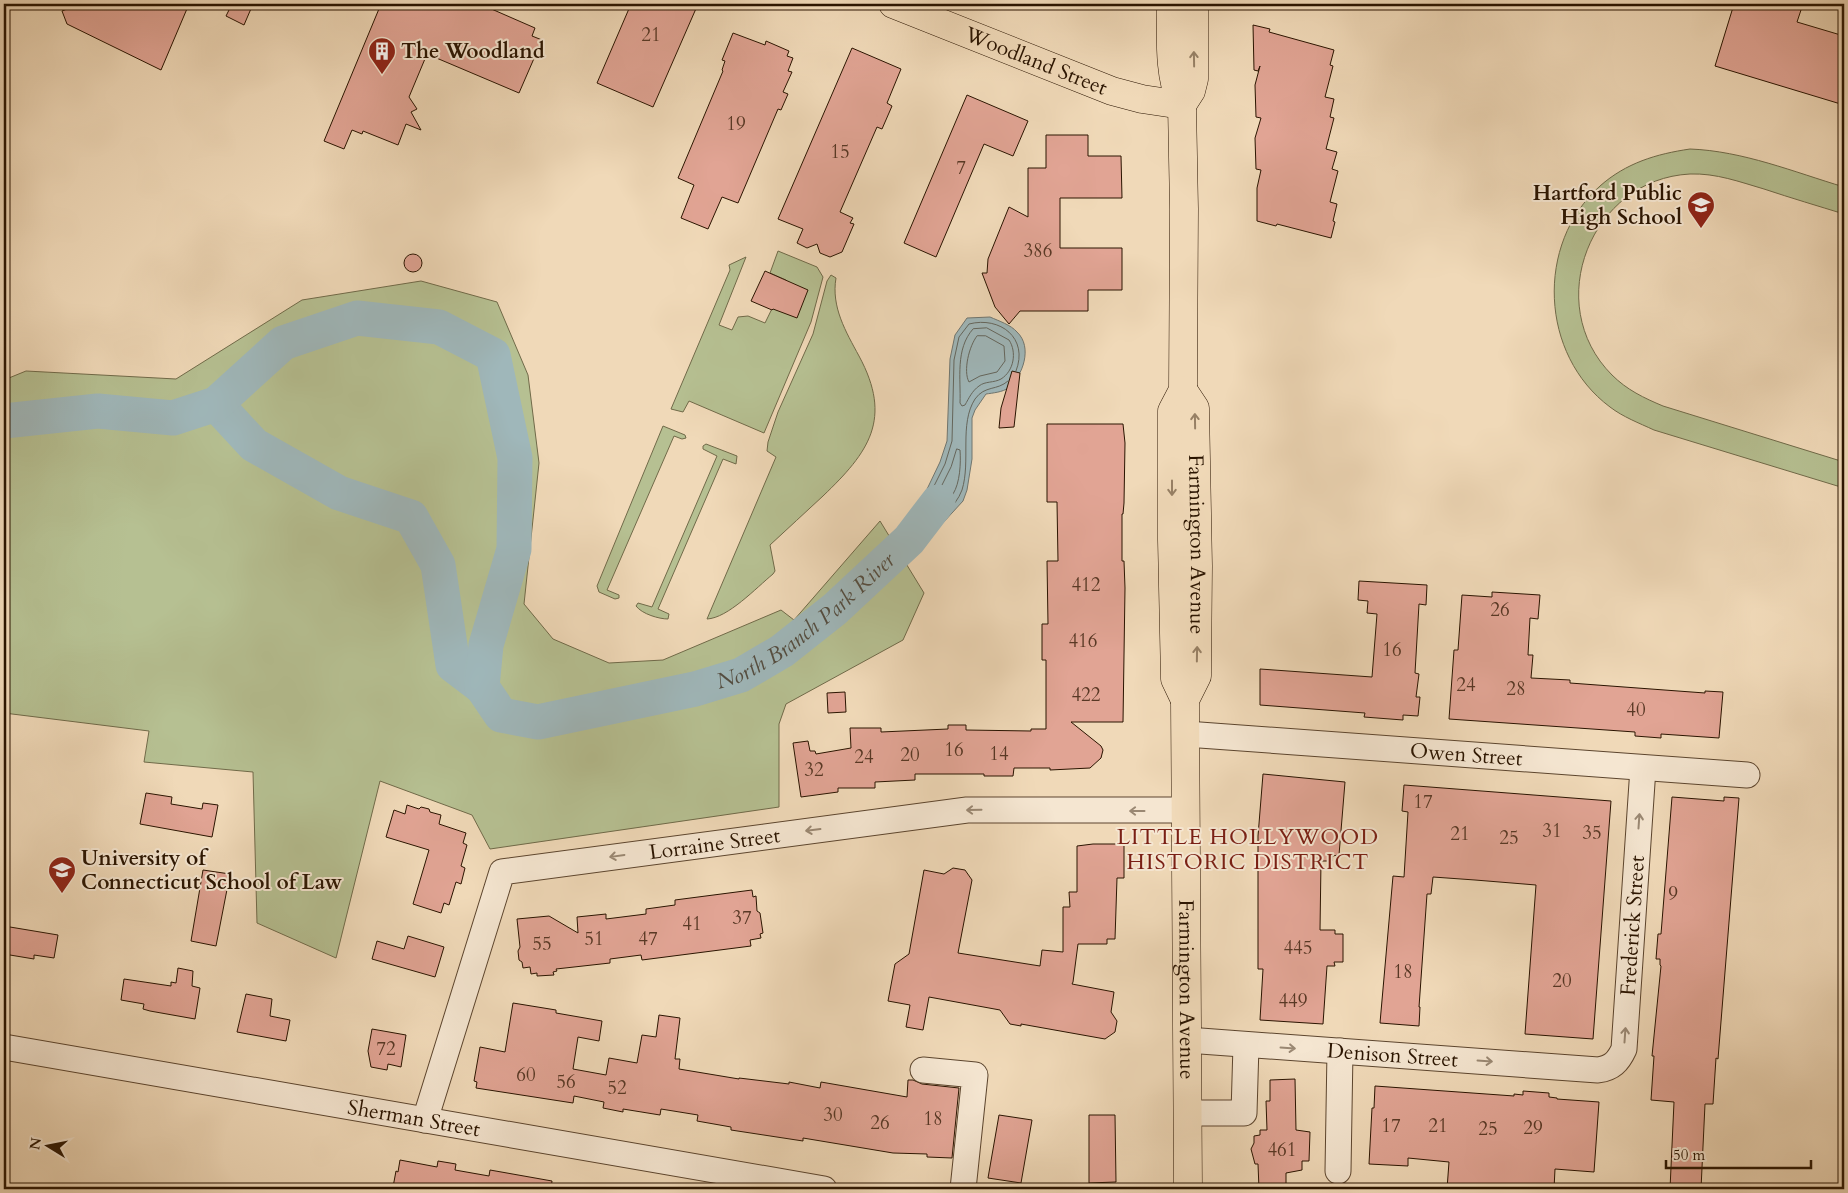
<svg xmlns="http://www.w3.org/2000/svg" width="1848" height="1193" font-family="Cardo,serif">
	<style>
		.green { fill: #b6c092; stroke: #706a49 }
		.water { fill: #9fb7ba; stroke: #707670 }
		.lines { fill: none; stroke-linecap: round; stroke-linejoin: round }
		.shore { stroke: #64665d; stroke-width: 1 }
		.river { stroke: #9fb7ba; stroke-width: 35 }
		.building { fill: #e1a494; stroke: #2a1400 }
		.minor-casing { stroke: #5c452e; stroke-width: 27 }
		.major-casing { stroke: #2a1400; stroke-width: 29 }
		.minor { stroke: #f5e6d1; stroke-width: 25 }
		.major { stroke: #f0d9b8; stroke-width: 28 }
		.oneway { stroke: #978065 }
		.oneway2 { stroke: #9a8873 }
		.labels { text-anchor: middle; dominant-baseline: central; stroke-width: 4; stroke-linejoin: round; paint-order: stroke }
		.number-label { font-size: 19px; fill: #583825 }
		.poi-label { font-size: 21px; font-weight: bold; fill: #2a1400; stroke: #f5e6d1; text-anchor: start }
		.street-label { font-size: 21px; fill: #2a1400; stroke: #f5e6d1 }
		.water-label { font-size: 22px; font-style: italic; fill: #534d41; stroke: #f5e6d1 }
		.neighbourhood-label { font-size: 22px; letter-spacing: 1px; fill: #7a1f14; stroke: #f5e6d1 }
	</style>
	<rect width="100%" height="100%" fill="#f0d9b8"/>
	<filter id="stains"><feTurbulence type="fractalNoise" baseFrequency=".004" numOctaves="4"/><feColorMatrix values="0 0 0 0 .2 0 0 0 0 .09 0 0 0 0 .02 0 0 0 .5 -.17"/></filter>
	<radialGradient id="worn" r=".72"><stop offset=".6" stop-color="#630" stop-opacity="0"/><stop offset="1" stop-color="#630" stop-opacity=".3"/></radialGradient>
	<path class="green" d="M1690,149C1743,151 1794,172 1844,187V214C1818,206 1791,198 1764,189C1740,182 1716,173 1690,174C1591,179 1541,304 1612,375C1627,390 1644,398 1663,406L1844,462V488L1654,430C1639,423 1623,417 1610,407C1540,355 1535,244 1600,186C1626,163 1656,154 1690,149Z
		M778,251L817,267L823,277L811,322L764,433L689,401L683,412L671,409L730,270L729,265L746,257L719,325L732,330L738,317L748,316L765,323L786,280L770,273Z
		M831,275L836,278C831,307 846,332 859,356C893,419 869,452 823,496C805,512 788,529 770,545L775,571L773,574C756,588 728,618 707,619L776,457L767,451L768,442L778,412L813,334L827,281Z
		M421,281L497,302L528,375L539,463L524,604L553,639L609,663L663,660L781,610L794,620L880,521L924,593L903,640L786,704L779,724V807L490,849L472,815L380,781L336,958L257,923L253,772L144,762L149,731L4,713V380L26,371L176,379L302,300Z
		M663,426L685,435L686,438L682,439L674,436L607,590L619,595V598L615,599L599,592L597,586Z
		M706,444L737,456L736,464L723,459L658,609L669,614L668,619C659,619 642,614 636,606L638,603L652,607L717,456L703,449V446Z"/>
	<path class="water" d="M990,317C999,321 1011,325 1017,332C1033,347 1023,376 1008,388C1003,392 993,393 986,394L975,410L972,418V459L967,490L963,501L919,549L909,540L903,525L918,508L940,462L947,441L950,359L955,335L967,318Z"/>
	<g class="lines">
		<path class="shore" d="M987,328L1009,340C1017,352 1014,371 1001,379C994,383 985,381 979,386C972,391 969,398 965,405L962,406L960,403C961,379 955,349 973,329Z
			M986,336L1004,346L1005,361L997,372L980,376L969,382C963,371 969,346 977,336Z
			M1008,381C997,391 985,385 975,399C959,424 971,461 962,490C956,507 933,527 920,540L917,541L913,537L909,526L922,510L945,464L952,441L954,360L959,337L969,324C1000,316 1029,338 1016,371
			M957,449L960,450C961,463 960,483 953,494C946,507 931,519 921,530L918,531L917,526L928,513L951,467Z"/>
		<g class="river">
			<path d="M216,404L254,445L339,493L411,517L438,565L453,665L482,687"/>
			<path id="s1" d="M4,421L98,411L173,418L216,404L283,343L357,318L439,327L493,355L515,458L514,549L486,645L482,687L501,715L538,722L695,689L741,675L782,651L835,609L909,540L938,502"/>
		</g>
	</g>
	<path class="building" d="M74,4H189L161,70L67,24L62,11L72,7Z
		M232,4H253L244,25L226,16Z
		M381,4H480L535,28L532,36L542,40L519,93L427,54L409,97L417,109L411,112L421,130L406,124L398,145L363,131L362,134L352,130L344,149L324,141Z
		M631,4H698L653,107L597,83Z
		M1734,4H1803L1797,22L1844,36V105L1715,66Z
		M1253,25L1270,29L1269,32L1334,50L1330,65L1333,66L1325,97L1334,99L1330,117L1334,118L1326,149L1337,152L1332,169L1338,171L1330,202L1337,204L1333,221L1335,222L1331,238L1277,224L1276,226L1257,221V188L1261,170L1256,169L1255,138L1261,118L1256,117L1255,85L1260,66L1258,71L1254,70Z
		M733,33L765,45L766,41L789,51L787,56L793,58L788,71L792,72L783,92L788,94L781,110L778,109L738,203L722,197L708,229L681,218L694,185L678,178L723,71L722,70L725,61L722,60Z
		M852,48L901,69L887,103L892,106L882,129L877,127L840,212L853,218L850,223L854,224L842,252L830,257L820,253L817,244L807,248L797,243L803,229L778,219Z
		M967,95L1028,121L1013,156L984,144L936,257L904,243Z
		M1046,135H1088V156H1121L1122,198H1060V248H1122V290H1088V311H1020L1009,324L995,307L982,273H987L988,259L1009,207L1028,217V168H1046Z
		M404 263a9 9 0 1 1 18 0a9 9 0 1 1-18 0Z
		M765,271L808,290L797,318L773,309L772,310L751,301Z
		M1012,371L1020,373L1014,427L999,428L1001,408Z
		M1047,424H1123L1125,443L1124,503L1123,514H1122V561H1124L1125,588L1123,722H1071L1101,746L1103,750L1101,758L1090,768L1050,770V768H1014L1013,776H984V774H915V780L875,782V788H838V792L801,797L793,743L808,741L810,751H815L816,754L851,748L850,728H881V732L948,729V725H966V730L1031,731V729H1046V660H1042V624H1048L1047,561H1058L1057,502H1047Z
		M1359,581L1427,585L1426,605L1419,604L1415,673L1419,674L1416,697H1420L1418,716L1403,715V720L1364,717L1365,713L1260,705V669L1372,677L1377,614L1367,613L1368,601L1358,600Z
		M1492,592L1540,595L1538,619L1530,618L1528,655H1533L1531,678L1570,680V683L1705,693V691L1723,692L1719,738L1661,734V738L1635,736V732L1449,719L1454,650H1458L1462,595L1492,597Z
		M845,692L846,712L828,713L827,693Z
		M1263,774L1345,782L1339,855L1332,856V861H1321L1320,930H1335V934H1343V962H1334L1335,966H1327L1323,1024L1260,1020L1263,969H1258V836Z
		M1404,785L1611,801L1593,1039L1525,1034L1536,885L1475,880L1433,877L1431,894H1427L1419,1007H1420L1419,1026L1380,1023L1393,876L1404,877L1408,812L1402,811Z
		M146,793L172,797L171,804L202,809L203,803L218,805L212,837L140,824Z
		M1672,797L1724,801V797L1739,798L1718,1059L1716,1058L1713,1104H1705L1701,1189H1670L1674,1102L1651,1100L1654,1056H1652L1661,966L1660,965V959H1656L1658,934H1661Z
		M407,805L419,809L421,807L429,809L430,812L441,815L439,824L466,833L463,843L467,845L461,866L465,868L461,884L456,882L449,905L444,903L441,913L413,904L429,850L386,837L394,810L405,814Z
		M1093,844H1124V878H1117L1115,939H1107V944H1078L1073,982L1072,984L1114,992L1111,1012L1117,1021L1115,1032L1105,1039L1021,1024V1026L1010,1024L1000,1010L929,997L923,1030L906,1027L910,1005L888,1001L895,964L909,954L924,870L944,874L953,868L965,870L972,880L958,953L1040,966L1042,950L1063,952V907H1070L1069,892H1077V846Z
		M203,870L230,874L216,946L191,941Z
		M752,890L753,897L756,896L757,911L760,913L763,933L760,934L761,938L750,940L751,946L642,960L641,955L610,959V963L556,969L557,971L553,972L554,975L537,976V973L531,974L530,967L523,968L522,962L519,960L518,951L520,947L517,919L549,916L578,933L577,917L606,914V919L646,914V909L675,905V900Z
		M4,926L58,935L54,958L34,955V959L4,954Z
		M408,936L444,947L435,977L372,959L377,941L404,949Z
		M178,968L193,971L192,986L200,988L195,1019L150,1011L143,1009L144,1004L121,1000L124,979L171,986V982L176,983Z
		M246,994L272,999L270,1016L290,1020L286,1041L237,1032Z
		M513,1003L556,1010V1013L602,1021L599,1041L578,1037L573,1069L606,1075L609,1058L637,1063L642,1035L656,1037L659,1015L680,1018L675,1059H680L679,1069L739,1079V1078L789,1084V1082L820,1088L821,1082L907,1097L908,1080H913L922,1084L959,1088L952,1158L927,1157V1154L893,1153L803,1138V1141L731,1130V1127L697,1121L698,1115L661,1109L660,1115L623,1109V1112L603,1108L604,1102L574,1096L573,1103L476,1088L477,1082L474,1081L480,1047L505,1052Z
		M372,1029L406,1035L401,1067L388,1064L387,1070L371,1067L368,1051Z
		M1295,1079L1296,1130L1310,1132L1309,1161H1302V1170L1286,1173V1189H1259L1258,1164H1255L1251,1149L1254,1143V1136L1260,1135V1130H1267L1266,1101H1270V1080Z
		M1375,1086L1514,1096V1094L1523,1095V1091L1549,1093V1097L1557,1098V1099L1599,1102L1594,1172L1555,1169L1554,1189H1447L1449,1162L1408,1158V1166L1369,1164L1372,1108H1374Z
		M999,1115L1032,1120L1021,1183L988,1178Z
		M1089,1115H1115L1116,1182L1089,1183Z
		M400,1160L437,1167L438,1161L456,1164L455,1170L489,1176L490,1170L552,1181L551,1189H394V1187H393L396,1171L398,1172Z"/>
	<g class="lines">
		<g class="minor-casing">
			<g id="minor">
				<path id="s2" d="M1186,734L1747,775"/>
				<path id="s3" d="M1187,1040L1598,1070C1612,1068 1618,1062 1624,1049L1643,768"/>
				<path id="s4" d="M4,1047L824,1189"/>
				<path d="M923,1070L975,1075L963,1189"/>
				<path d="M1188,1113H1244L1246,1045"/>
				<path id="s5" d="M425,1120L502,872L967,810H1186"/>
				<path d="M1338,1171L1340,1051"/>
			</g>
		</g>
		<g class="major-casing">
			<g id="major">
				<path id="s6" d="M893,4L1112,91L1142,99L1182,105"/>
				<path d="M1171,4C1171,37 1168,74 1182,105L1184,209L1183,390L1172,411V540L1175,679L1185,700"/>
				<path d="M1182,105L1191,91L1194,79V4"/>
				<path id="s7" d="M1183,390L1195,408L1198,566L1197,676L1185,700L1188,1189"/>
			</g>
		</g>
		<use href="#minor" class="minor"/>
		<use href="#major" class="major"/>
	</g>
	<defs><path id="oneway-shaft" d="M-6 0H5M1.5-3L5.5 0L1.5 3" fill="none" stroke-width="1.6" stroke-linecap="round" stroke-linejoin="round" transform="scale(1.25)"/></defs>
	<g class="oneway">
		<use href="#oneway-shaft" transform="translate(1194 59) rotate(-91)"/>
		<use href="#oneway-shaft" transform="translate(1195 421) rotate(-91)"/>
		<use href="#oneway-shaft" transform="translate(1172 488) rotate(90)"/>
		<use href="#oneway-shaft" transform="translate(1197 654) rotate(-89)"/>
	</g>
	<g class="oneway2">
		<use href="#oneway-shaft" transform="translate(974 810) rotate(179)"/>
		<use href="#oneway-shaft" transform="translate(1137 811) rotate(-180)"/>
		<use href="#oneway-shaft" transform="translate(1639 821) rotate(-86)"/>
		<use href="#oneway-shaft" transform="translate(813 830) rotate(173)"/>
		<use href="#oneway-shaft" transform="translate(617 856) rotate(172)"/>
		<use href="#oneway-shaft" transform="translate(1625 1035) rotate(-86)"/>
		<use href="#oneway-shaft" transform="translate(1288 1048) rotate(4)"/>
		<use href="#oneway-shaft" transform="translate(1485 1061) rotate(4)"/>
	</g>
	<defs>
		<g id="building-pin" transform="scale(1.4375)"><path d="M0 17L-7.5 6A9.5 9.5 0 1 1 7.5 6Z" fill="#8f2418" stroke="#f5e6d1"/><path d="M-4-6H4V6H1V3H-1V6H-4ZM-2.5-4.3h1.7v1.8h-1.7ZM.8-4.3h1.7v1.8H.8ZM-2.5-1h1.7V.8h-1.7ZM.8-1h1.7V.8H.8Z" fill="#fff"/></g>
		<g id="school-pin" transform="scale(1.4375)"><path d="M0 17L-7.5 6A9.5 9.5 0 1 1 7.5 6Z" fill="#8f2418" stroke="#f5e6d1"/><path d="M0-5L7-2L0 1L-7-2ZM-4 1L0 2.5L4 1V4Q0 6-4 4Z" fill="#fff"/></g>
		<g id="university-pin" transform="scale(1.4375)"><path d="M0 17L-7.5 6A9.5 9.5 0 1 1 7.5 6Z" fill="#8f2418" stroke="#f5e6d1"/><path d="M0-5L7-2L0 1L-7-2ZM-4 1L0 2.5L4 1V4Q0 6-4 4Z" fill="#fff"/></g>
	</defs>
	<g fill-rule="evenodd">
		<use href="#building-pin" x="382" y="51"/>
		<use href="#school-pin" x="1701" y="205"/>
		<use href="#university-pin" x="62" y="870"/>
	</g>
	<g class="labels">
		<g class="number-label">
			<text x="651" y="35">21</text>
			<text x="736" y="124">19</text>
			<text x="840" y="152">15</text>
			<text x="961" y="168">7</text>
			<text x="1038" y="251">386</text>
			<text x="1086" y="585">412</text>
			<text x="1500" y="610">26</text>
			<text x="1083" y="641">416</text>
			<text x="1392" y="650">16</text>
			<text x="1466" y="685">24</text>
			<text x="1516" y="689">28</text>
			<text x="1086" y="695">422</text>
			<text x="1636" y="710">40</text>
			<text x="954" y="750">16</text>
			<text x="999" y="754">14</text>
			<text x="910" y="755">20</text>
			<text x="864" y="757">24</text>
			<text x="814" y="770">32</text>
			<text x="1423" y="802">17</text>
			<text x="1552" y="831">31</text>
			<text x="1592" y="833">35</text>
			<text x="1460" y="834">21</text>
			<text x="1509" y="838">25</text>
			<text x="1673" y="894">9</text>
			<text x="742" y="918">37</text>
			<text x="692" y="924">41</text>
			<text x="594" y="939">51</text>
			<text x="648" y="939">47</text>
			<text x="542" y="944">55</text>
			<text x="1298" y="948">445</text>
			<text x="1403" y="972">18</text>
			<text x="1562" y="981">20</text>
			<text x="1293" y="1001">449</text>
			<text x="386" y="1049">72</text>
			<text x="526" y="1075">60</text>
			<text x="566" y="1082">56</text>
			<text x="617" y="1088">52</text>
			<text x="833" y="1115">30</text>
			<text x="933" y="1119">18</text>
			<text x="880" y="1123">26</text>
			<text x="1391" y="1126">17</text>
			<text x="1438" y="1126">21</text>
			<text x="1533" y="1128">29</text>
			<text x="1488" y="1129">25</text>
			<text x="1282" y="1150">461</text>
		</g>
		<g class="poi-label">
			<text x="401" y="51">The Woodland</text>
			<text x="1682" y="193" text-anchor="end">Hartford Public<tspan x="1682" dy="24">High School</tspan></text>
			<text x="81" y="858">University of<tspan x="81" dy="24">Connecticut School of Law</tspan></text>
		</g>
		<g class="street-label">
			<text stroke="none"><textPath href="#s6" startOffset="154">Woodland Street</textPath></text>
			<text stroke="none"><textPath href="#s7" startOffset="158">Farmington Avenue</textPath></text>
			<text stroke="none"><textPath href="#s2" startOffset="281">Owen Street</textPath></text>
			<text stroke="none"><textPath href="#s5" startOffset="474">Lorraine Street</textPath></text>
			<text stroke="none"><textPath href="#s3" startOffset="571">Frederick Street</textPath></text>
			<text stroke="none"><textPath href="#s7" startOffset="606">Farmington Avenue</textPath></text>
			<text stroke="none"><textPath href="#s3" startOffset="206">Denison Street</textPath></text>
			<text stroke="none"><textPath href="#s4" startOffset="416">Sherman Street</textPath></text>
		</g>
		<g class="water-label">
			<text stroke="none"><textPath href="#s1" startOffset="1229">North Branch Park River</textPath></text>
		</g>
		<g class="neighbourhood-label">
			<text x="1248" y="837">LITTLE HOLLYWOOD<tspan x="1248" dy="25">HISTORIC DISTRICT</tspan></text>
		</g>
	</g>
	<rect width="1848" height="1193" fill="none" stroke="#f0d9b8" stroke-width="20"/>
	<rect x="5" y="5" width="1838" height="1183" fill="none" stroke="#2a1400" stroke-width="2.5"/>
	<rect x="10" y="10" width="1828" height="1173" fill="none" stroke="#2a1400"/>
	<g transform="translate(48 1146) rotate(280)" stroke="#f5e6d1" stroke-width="4" paint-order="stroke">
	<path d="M0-4L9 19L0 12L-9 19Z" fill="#2a1400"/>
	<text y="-8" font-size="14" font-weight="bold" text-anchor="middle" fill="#2a1400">N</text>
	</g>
	<path d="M1666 1160v8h145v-8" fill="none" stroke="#2a1400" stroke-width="2.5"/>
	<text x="1673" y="1160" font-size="15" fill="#2a1400" stroke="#f5e6d1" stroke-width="4" paint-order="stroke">50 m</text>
	<rect width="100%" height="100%" filter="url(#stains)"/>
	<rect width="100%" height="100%" fill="url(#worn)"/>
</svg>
